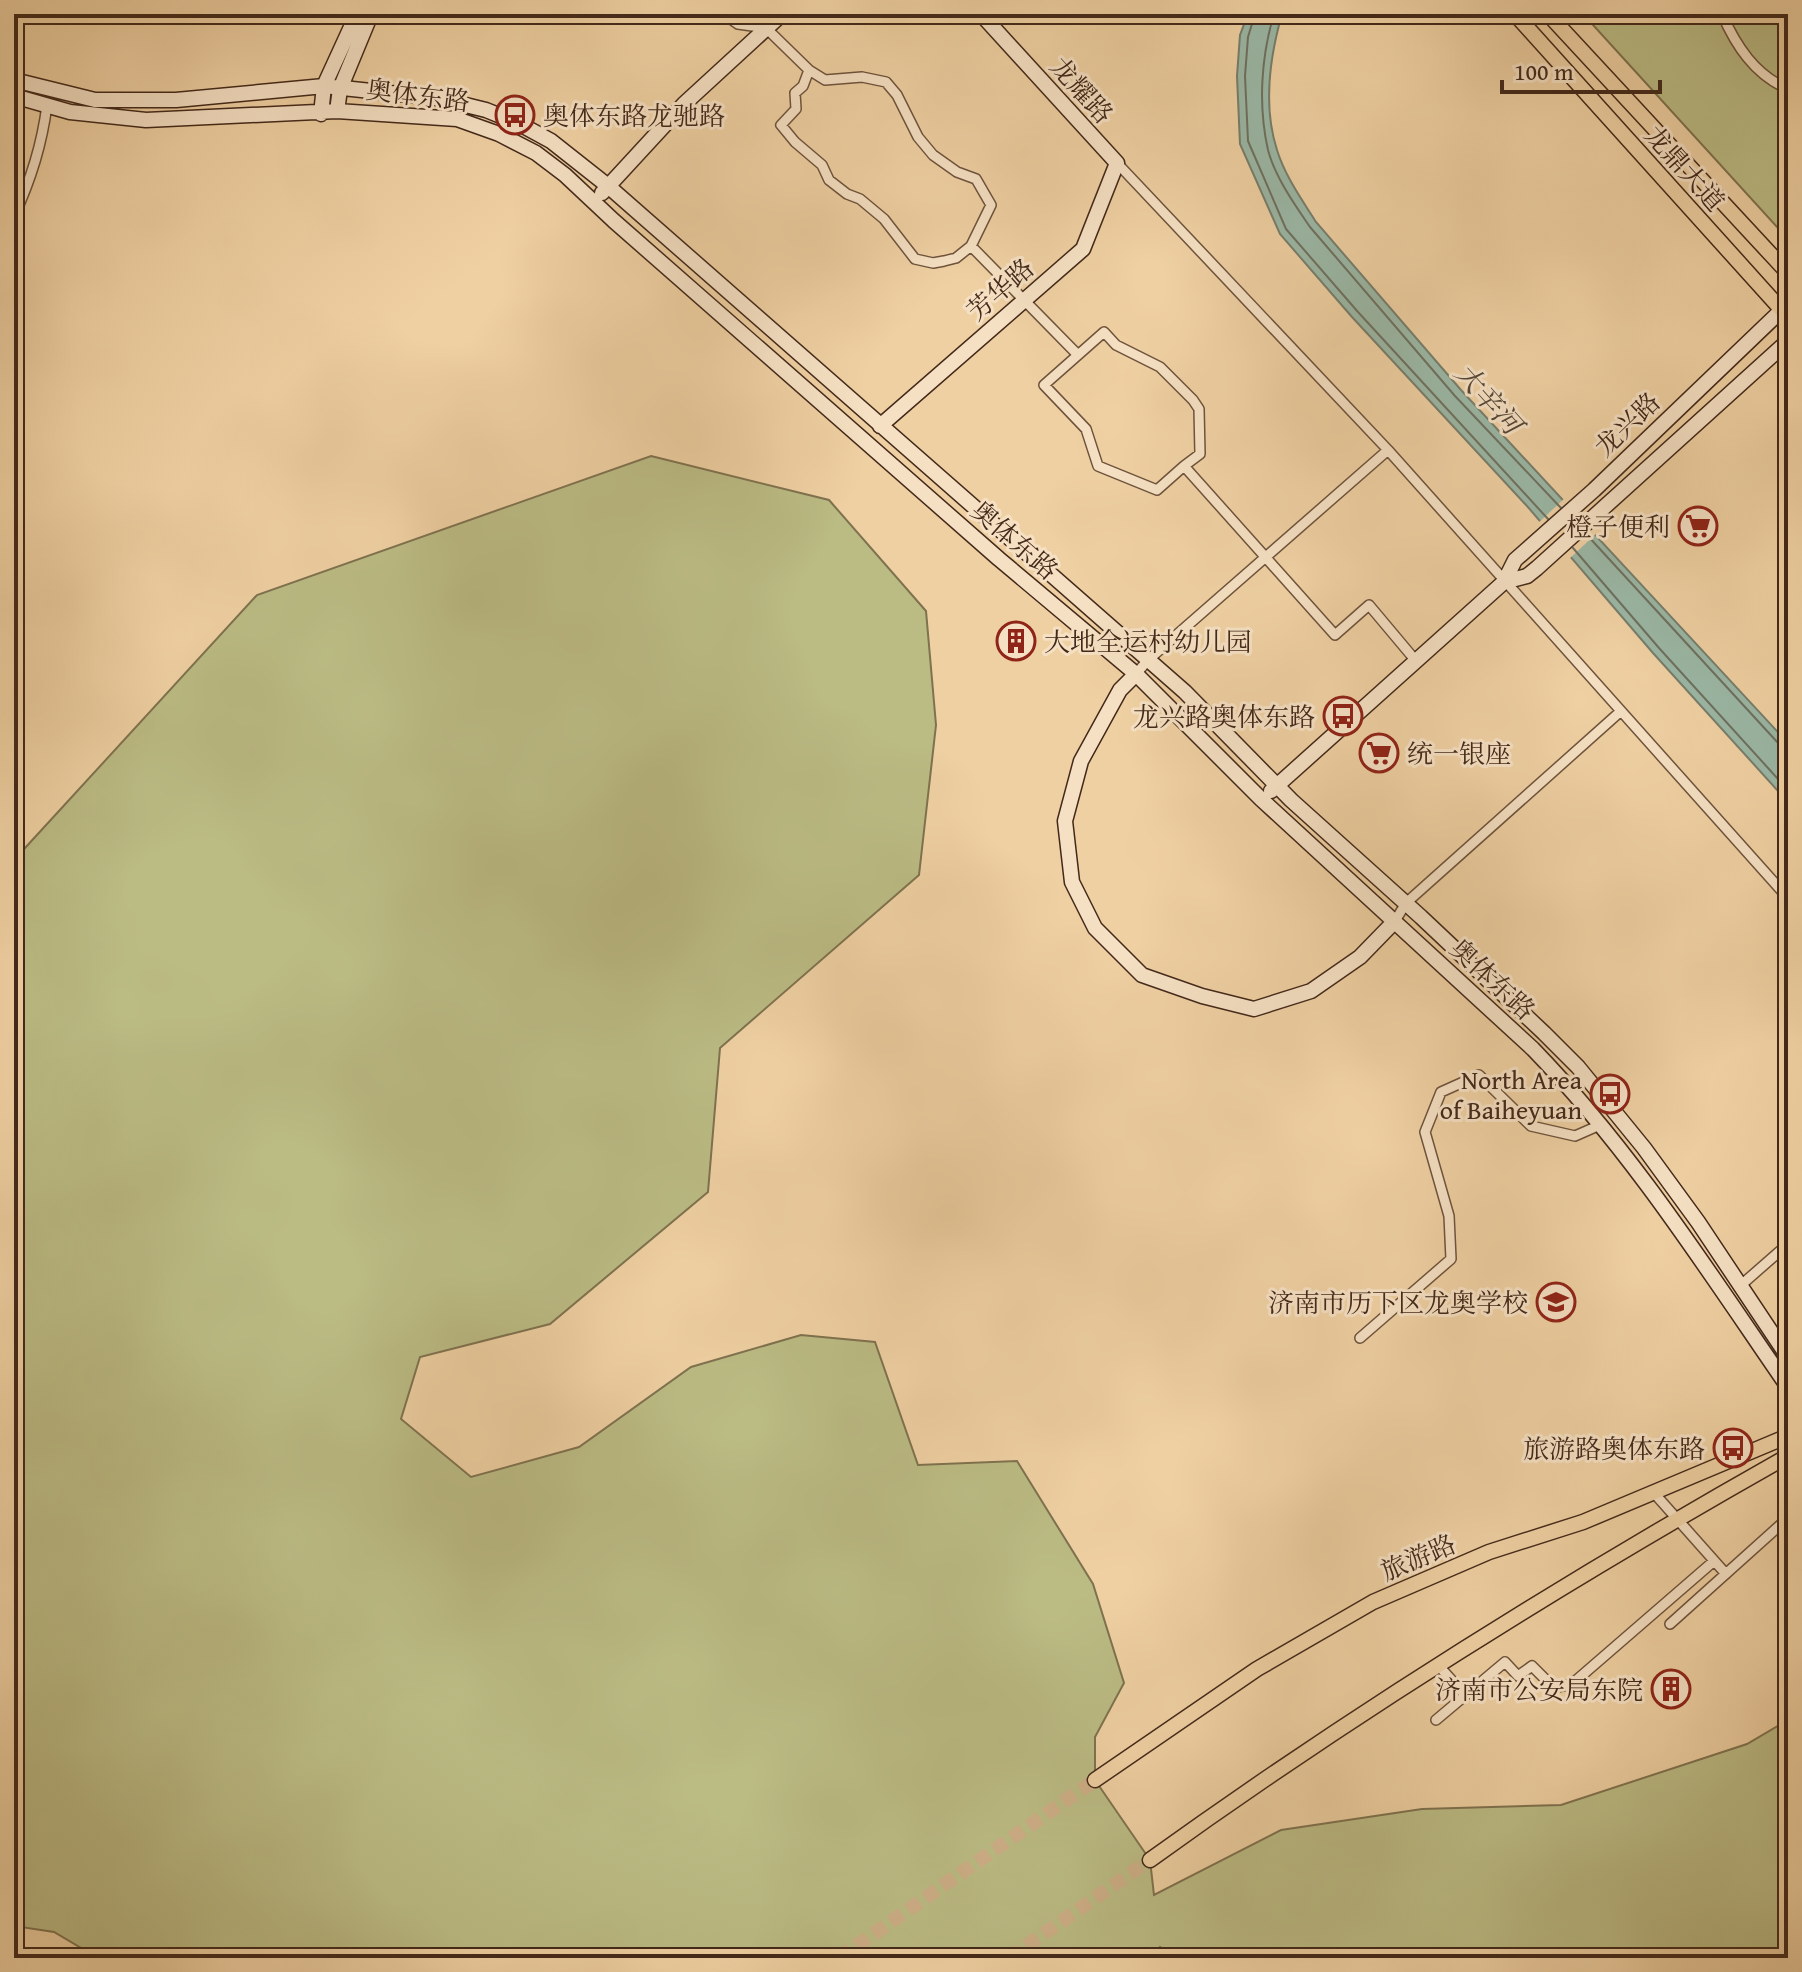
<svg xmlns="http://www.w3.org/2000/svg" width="1802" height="1972" font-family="'Gentium Book Plus','Noto Serif SC',serif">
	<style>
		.green { fill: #bbbb84; stroke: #7f724f; stroke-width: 2 }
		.water { fill: #9ab7a5; stroke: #777e6d; stroke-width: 2 }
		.pier { fill: #efd0a2 }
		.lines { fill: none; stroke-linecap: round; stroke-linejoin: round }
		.shore { stroke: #6e7060; stroke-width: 2 }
		.primary-tunnel { stroke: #cdaf87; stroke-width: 14; stroke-dasharray: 14 7; stroke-linecap: butt }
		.street-casing { stroke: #6e533c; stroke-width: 12 }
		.secondary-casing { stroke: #43291a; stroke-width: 17 }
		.primary-casing { stroke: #43291a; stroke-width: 17 }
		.street { stroke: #f5e0c3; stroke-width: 9 }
		.secondary { stroke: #f5e0c3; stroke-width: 14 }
		.primary { stroke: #efd0a2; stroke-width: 14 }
		.labels { text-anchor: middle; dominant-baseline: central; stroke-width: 6; stroke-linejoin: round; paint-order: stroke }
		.street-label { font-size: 26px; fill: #43291a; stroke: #f5e0c3 }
		.poi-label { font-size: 26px; fill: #43291a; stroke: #f5e0c3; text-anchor: end }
		.water-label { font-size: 28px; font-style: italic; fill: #544536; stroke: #f5e0c3 }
	</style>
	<rect width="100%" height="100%" fill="#efd0a2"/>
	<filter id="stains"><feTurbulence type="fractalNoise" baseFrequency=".0025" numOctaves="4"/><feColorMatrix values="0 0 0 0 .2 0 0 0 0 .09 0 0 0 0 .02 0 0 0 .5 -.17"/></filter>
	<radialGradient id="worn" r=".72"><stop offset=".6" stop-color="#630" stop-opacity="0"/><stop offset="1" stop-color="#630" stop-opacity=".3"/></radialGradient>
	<path class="green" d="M1583,14H1788V239Z
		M651,456L829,500L926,611L936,725L919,875L720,1048L708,1192L550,1324L420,1357L401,1419L471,1477L579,1447L691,1367L801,1335L875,1342L918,1465L1017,1461L1093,1584L1124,1683L1095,1737V1780L1150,1860L1154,1895L1281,1830L1422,1809L1561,1805L1747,1744L1788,1720V1958H1418L1381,1954L1367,1958H1177L1160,1947L1148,1958H98L54,1932L14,1926V860L257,595Z"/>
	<path class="water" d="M1248,14H1282C1270,56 1263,107 1277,150C1285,176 1302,200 1316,222L1461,390L1788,743V802L1653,653L1527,506L1352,317L1280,234L1240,144L1237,76L1240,35Z"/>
	<path class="pier" d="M1567,496L1599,531L1568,560L1537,524Z"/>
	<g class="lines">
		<path class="shore" d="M1255,14L1248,37L1245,76L1248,141L1286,229L1358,312L1548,519
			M1274,14C1261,57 1258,106 1268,150C1275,177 1295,205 1310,227L1455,396L1561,508
			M1587,535L1779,744L1788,747
			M1573,548L1659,648L1788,790"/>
		<path class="primary-tunnel" d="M839,1958L1095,1780
			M1009,1958L1150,1860"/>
		<g class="street-casing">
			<path id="street" d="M724,14L738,24L766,28L809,70L825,80L862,77L886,82L897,95L918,137L933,155L957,172L976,179L991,205L971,246L1078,355L1044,385L1086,429L1098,466L1157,490L1184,466L1335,635L1369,605L1416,661
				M1722,14C1736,46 1755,75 1788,89
				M809,70L803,86L795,93L796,109L781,125L795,142L822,165L829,180L847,194L860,199L884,219L915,259L933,263L944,261L956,258L971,246
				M1117,163L1388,450L1788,898
				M14,216C31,180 42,144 47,105
				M1078,355L1104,332L1116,345L1160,367L1193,400L1199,409L1200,454L1184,466
				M1136,674L1148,660L1388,450
				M1395,921L1406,903L1621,711
				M1740,1286L1788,1244
				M1360,1338L1451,1259L1449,1216L1425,1132L1441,1092L1479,1075L1531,1126L1575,1136L1600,1125
				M1654,1493L1726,1574
				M1670,1624L1788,1518
				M1438,1665L1465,1695
				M1436,1720L1505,1662L1518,1676L1532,1666L1554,1688L1572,1684L1714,1561
				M14,1952L37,1958"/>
		</g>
		<g class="secondary-casing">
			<path id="secondary" d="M14,80L95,100H176L324,86L437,98L486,110L518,123L551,141L608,186L1185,692L1291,800L1421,917L1544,1033L1578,1067L1644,1148L1698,1222L1788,1357
				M14,96L70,112L146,120L337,111L457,119L499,134L536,153L565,175L614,221L999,559L1136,674L1261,799L1533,1049C1631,1150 1708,1271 1788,1387
				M337,111L340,89L371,14
				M321,114L324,86L357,14
				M602,193L684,104L782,14
				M880,426L1083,249L1117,163L981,14
				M1504,582L1527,576L1537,568L1788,341
				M1136,674L1120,690L1081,761L1065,821L1072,882L1095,928L1142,975L1202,996L1254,1009L1311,991L1360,957L1395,921
				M1271,791L1504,582L1515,560L1594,490L1788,304"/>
		</g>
		<g class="primary-casing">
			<path id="primary" d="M1515,14L1788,317
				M1548,14L1788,273
				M1095,1780L1257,1669L1373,1602L1489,1552L1583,1522L1788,1436
				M1150,1860C1354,1713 1568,1580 1788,1456"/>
		</g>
		<use href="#street" class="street"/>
		<use href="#secondary" class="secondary"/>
		<use href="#primary" class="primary"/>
	</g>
	<defs>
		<g id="bus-ring" transform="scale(2)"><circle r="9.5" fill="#f5e0c3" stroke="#8f2418" stroke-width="1.5"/><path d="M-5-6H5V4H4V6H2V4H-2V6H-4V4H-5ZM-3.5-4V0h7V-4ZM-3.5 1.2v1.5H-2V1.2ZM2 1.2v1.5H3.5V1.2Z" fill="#8f2418"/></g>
		<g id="supermarket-ring" transform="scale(2)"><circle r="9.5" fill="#f5e0c3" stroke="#8f2418" stroke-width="1.5"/><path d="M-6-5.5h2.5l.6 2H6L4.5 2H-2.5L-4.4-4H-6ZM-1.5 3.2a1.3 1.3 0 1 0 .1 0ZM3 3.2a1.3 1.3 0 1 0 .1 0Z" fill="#8f2418"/></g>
		<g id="building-ring" transform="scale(2)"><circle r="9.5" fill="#f5e0c3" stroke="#8f2418" stroke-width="1.5"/><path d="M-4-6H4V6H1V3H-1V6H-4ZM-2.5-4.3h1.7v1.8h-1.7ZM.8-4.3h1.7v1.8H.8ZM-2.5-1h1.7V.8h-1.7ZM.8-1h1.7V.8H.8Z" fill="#8f2418"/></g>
		<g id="school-ring" transform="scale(2)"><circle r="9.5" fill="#f5e0c3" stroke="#8f2418" stroke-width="1.5"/><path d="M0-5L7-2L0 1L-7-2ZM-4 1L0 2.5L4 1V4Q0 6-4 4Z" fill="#8f2418"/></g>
	</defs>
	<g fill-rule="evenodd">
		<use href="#bus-ring" x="515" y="115"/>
		<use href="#supermarket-ring" x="1698" y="526"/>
		<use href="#building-ring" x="1016" y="641"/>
		<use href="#bus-ring" x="1343" y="716"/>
		<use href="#supermarket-ring" x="1379" y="753"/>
		<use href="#bus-ring" x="1610" y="1094"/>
		<use href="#school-ring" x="1556" y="1302"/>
		<use href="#bus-ring" x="1733" y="1448"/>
		<use href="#building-ring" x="1671" y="1689"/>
	</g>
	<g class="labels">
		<g class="street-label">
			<text transform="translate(1082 90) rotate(48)">龙耀路</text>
			<text transform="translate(418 95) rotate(7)">奥体东路</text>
			<text transform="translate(1685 168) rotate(48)">龙鼎大道</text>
			<text transform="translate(1000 289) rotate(-41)">芳华路</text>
			<text transform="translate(1627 424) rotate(-44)">龙兴路</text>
			<text transform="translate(1015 540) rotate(41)">奥体东路</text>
			<text transform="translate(1493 979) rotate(43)">奥体东路</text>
			<text transform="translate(1418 1557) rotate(-23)">旅游路</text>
		</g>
		<g class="poi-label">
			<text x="543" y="115" text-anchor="start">奥体东路龙驰路</text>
			<text x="1670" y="526">橙子便利</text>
			<text x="1044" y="641" text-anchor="start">大地全运村幼儿园</text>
			<text x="1315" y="716">龙兴路奥体东路</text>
			<text x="1407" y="753" text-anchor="start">统一银座</text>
			<text x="1582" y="1079">North Area<tspan x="1582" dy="30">of Baiheyuan</tspan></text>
			<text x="1528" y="1302">济南市历下区龙奥学校</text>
			<text x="1705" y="1448">旅游路奥体东路</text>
			<text x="1643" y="1689">济南市公安局东院</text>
		</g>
		<g class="water-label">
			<text transform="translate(1489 398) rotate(48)">大辛河</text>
		</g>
	</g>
	<rect width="1802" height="1972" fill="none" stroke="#efd0a2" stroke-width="48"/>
	<rect x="16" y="16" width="1770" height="1940" fill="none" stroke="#43291a" stroke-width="4"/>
	<rect x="24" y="24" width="1754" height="1924" fill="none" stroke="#43291a" stroke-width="2"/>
	<path d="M1502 80v12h158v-12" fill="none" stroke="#43291a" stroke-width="4"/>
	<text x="1514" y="80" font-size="24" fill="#43291a" stroke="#f5e0c3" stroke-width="6" paint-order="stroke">100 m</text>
	<rect width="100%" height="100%" filter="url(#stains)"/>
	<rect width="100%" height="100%" fill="url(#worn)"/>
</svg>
